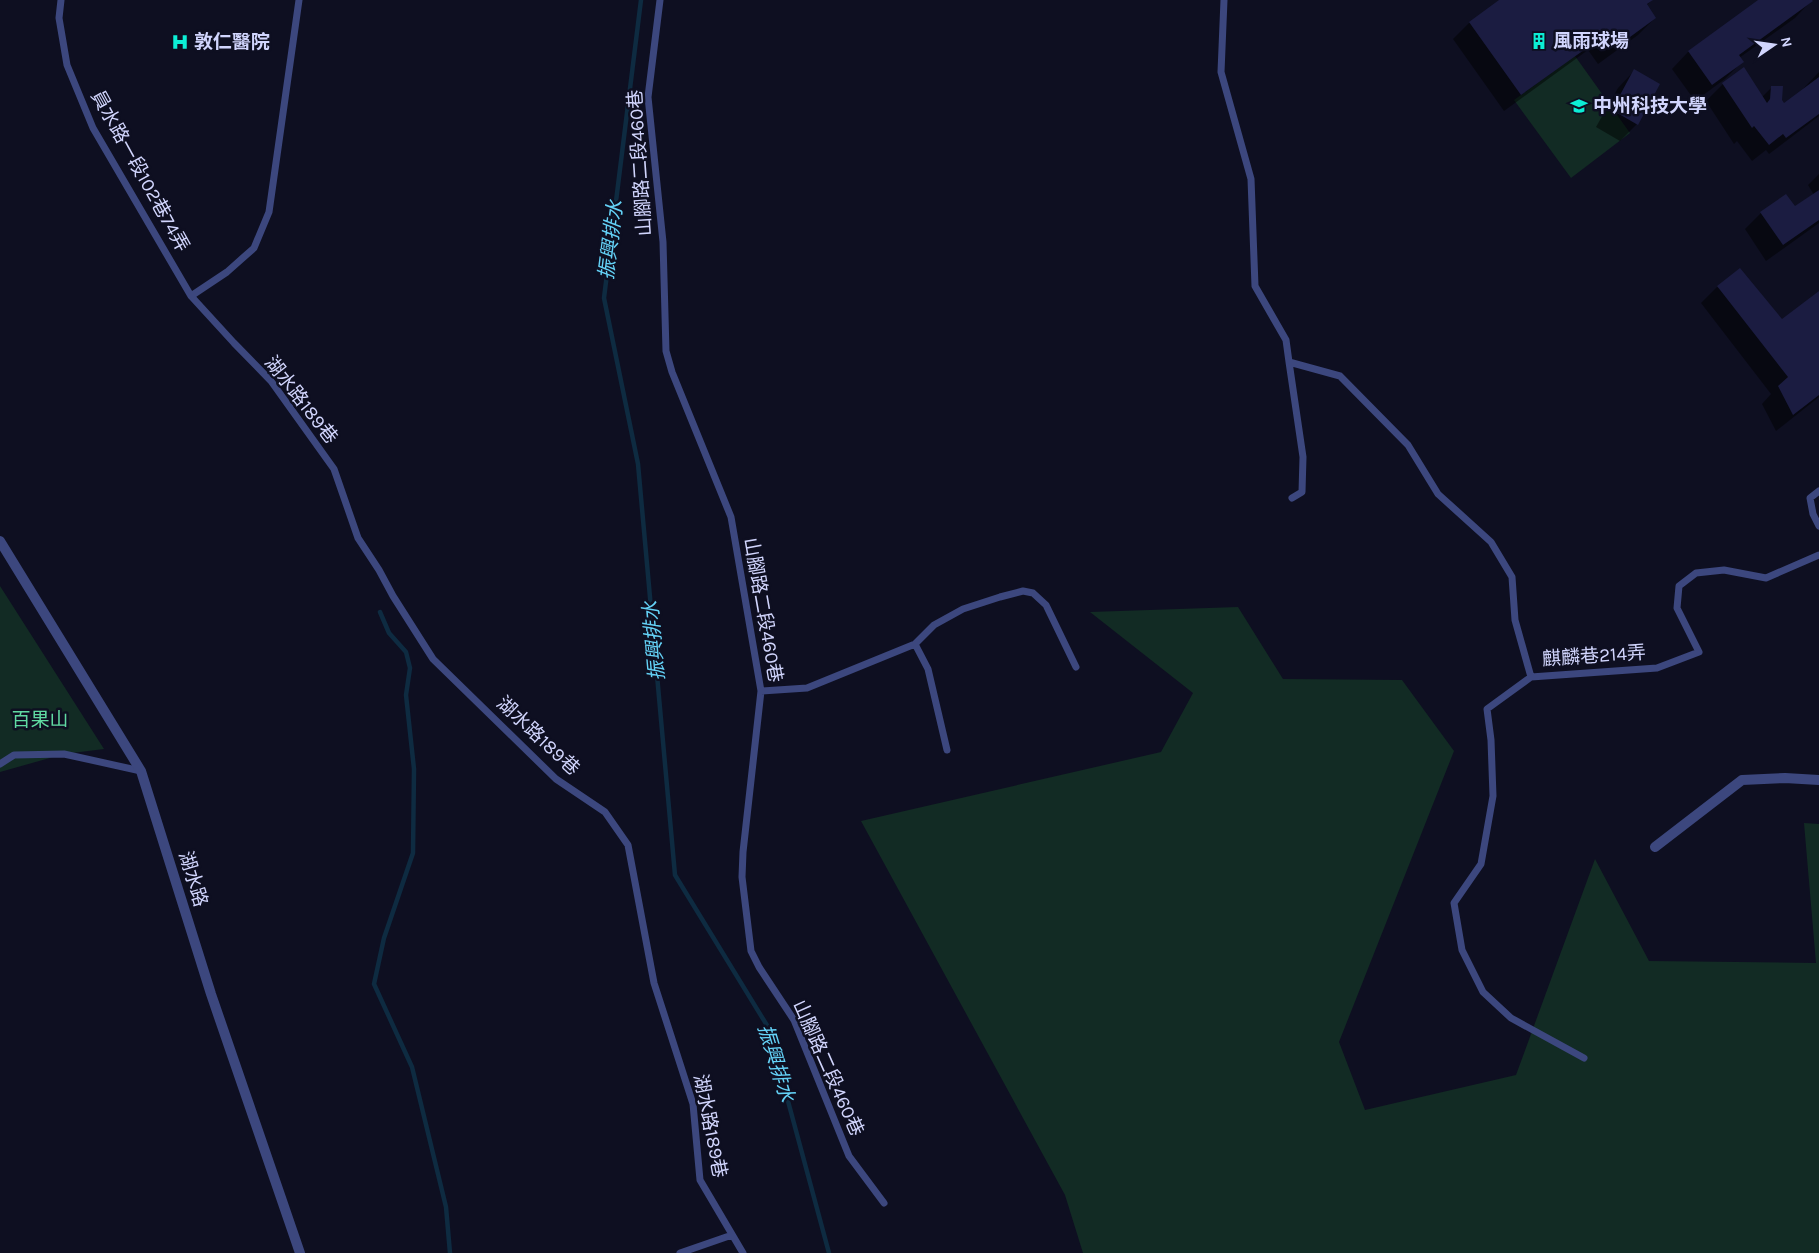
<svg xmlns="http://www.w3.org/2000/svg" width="1819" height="1253" font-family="Karla,'Noto Sans TC',sans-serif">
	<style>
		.green { fill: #122b24 }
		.shadow { fill: #0007 }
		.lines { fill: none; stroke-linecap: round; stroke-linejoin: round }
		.stream { stroke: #0e2b41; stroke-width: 4.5 }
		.building { fill: #1b1c41 }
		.service { stroke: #3c477e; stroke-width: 7 }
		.minor { stroke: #3c477e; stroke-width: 10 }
		.tertiary { stroke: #3c477e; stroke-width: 10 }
		.labels { text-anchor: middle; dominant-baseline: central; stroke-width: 5; stroke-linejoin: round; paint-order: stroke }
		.poi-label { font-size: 19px; font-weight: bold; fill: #d1d5fd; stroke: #0e0f21; text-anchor: start }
		.street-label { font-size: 19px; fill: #d1d5fd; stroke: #0e0f21 }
		.park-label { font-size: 19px; fill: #60d9a2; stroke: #0e0f21 }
		.water-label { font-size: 20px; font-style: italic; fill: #64d2f7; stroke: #0e0f21 }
	</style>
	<rect width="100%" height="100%" fill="#0e0f21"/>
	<path class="green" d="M1575,56L1630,133L1571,178L1514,100Z
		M0,586L104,749L64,754L0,772Z
		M1238,607L1283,679L1402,680L1454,751L1339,1042L1365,1110L1516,1075L1595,859L1649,961L1816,963L1804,823L1819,824V1253H1083L1065,1195L861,821L1161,752L1193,693L1090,612Z"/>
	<path class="shadow" d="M1501,0H1652L1646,6L1655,18L1638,35L1598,64L1588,50L1504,111L1453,39L1469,23Z
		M1760,0L1811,1L1795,18L1739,58L1742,62L1725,79L1695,101L1672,69L1688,52Z
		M1743,69L1762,97L1772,87L1784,105L1804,90L1803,89L1819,72V116L1769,154L1766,150L1752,161L1737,141L1734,144L1706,101L1723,84Z
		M1634,71L1637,124L1620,141L1596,127L1618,88Z
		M1819,174V223L1766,261L1745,229L1761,213L1794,208L1814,195L1808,185Z
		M1717,287L1782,321L1819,293V397L1776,431L1762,404L1771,394L1701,303Z"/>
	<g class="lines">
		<path class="stream" d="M641,0L604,298L638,464L675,875L768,1027L829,1253
			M380,612L389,633L406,652L410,668L406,695L414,769L413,853L384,938L374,984L412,1067L446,1207L450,1253"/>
	</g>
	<path class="building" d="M1499,0H1653L1647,4L1656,18L1615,48L1605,35L1521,95L1469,22Z
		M1758,0H1812L1813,1L1739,55L1744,62L1712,85L1688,51Z
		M1744,67L1767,103L1770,99L1771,86H1783L1782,100L1784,103L1819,77V114L1786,138L1783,134L1769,145L1754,126L1752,128L1722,83Z
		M1634,69L1660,84L1638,125L1612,110Z
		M1819,190V220L1783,245L1760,212L1786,194L1795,206Z
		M1740,268L1782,319L1819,291V395L1793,415L1778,386L1788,377L1717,286Z"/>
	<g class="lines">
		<path class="service" d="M61,0L59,18L67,65L93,128L191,296L234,343L271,381L334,469L358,538L379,570L393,596L433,659L556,779L605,812L628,845L654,983L693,1104L700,1180L743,1253
			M660,0L648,97L663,242L666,351L672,372L731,517L761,691L743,852L742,877L751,951L759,967L794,1020L849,1156L884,1203
			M1224,0L1221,72L1251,179L1255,286L1286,340L1289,362L1340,376L1408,445L1438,494L1491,542L1512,577L1515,620L1531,677
			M191,296L227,272L254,248L269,212L299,0
			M1289,362L1303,457L1302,492L1292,498
			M1819,491L1810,498L1813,514L1819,526
			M915,644L928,669L947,750
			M761,691L807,688L915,644L934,625L963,609L1000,597L1023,591L1033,593L1046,605L1076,667
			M0,764L14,755L64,754L141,771
			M1584,1058L1511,1018L1483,992L1462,950L1454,903L1481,864L1493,796L1491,740L1487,709L1531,677L1657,668L1699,652L1677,608L1679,586L1696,573L1724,570L1766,578L1819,555
			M680,1253L732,1235"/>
		<path class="minor" d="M1655,847L1742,780L1785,778L1819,780"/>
		<path class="tertiary" d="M0,541L141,771L211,994L300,1253"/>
	</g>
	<defs>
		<g id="building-bare" transform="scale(1.35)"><path d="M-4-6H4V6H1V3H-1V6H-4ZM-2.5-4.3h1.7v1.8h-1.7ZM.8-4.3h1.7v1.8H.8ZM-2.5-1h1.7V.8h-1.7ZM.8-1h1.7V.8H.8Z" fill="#0ceed5" stroke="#0e0f21" stroke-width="2.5" paint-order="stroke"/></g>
		<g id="hospital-bare" transform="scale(1.35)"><path d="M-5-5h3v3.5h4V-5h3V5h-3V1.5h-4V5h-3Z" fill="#0ceed5" stroke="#0e0f21" stroke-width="2.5" paint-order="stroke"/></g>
		<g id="university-bare" transform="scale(1.35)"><path d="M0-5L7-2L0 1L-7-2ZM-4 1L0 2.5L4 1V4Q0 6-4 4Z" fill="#0ceed5" stroke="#0e0f21" stroke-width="2.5" paint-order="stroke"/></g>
	</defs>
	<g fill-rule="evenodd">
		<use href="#building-bare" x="1539" y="41"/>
		<use href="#hospital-bare" x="180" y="42"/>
		<use href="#university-bare" x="1579" y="106"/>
	</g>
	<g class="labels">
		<g class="poi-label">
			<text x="1553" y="41">風雨球場</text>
			<text x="194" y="42">敦仁醫院</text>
			<text x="1593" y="106">中州科技大學</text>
		</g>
		<g class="street-label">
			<text transform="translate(640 163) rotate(-94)">山腳路二段460巷</text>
			<text transform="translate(140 171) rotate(61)">員水路一段102巷74弄</text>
			<text transform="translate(301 400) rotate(52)">湖水路189巷</text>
			<text transform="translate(763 610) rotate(80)">山腳路二段460巷</text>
			<text transform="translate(1594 656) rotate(-4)">麒麟巷214弄</text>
			<text transform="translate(538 736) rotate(43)">湖水路189巷</text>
			<text transform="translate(193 879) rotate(73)">湖水路</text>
			<text transform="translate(828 1068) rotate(66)">山腳路二段460巷</text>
			<text transform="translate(710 1126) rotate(79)">湖水路189巷</text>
		</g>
		<g class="park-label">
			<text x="40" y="720">百果山</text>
		</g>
		<g class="water-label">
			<text transform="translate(611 240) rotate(-83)">振興排水</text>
			<text transform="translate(654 641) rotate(-95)">振興排水</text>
			<text transform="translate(776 1063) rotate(73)">振興排水</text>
		</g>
	</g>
	<g transform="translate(1774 45) rotate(77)" stroke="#0e0f21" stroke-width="4" paint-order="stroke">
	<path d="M0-4L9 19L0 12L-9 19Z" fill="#d1d5fd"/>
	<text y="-8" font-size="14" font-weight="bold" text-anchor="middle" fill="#d1d5fd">N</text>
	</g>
</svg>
